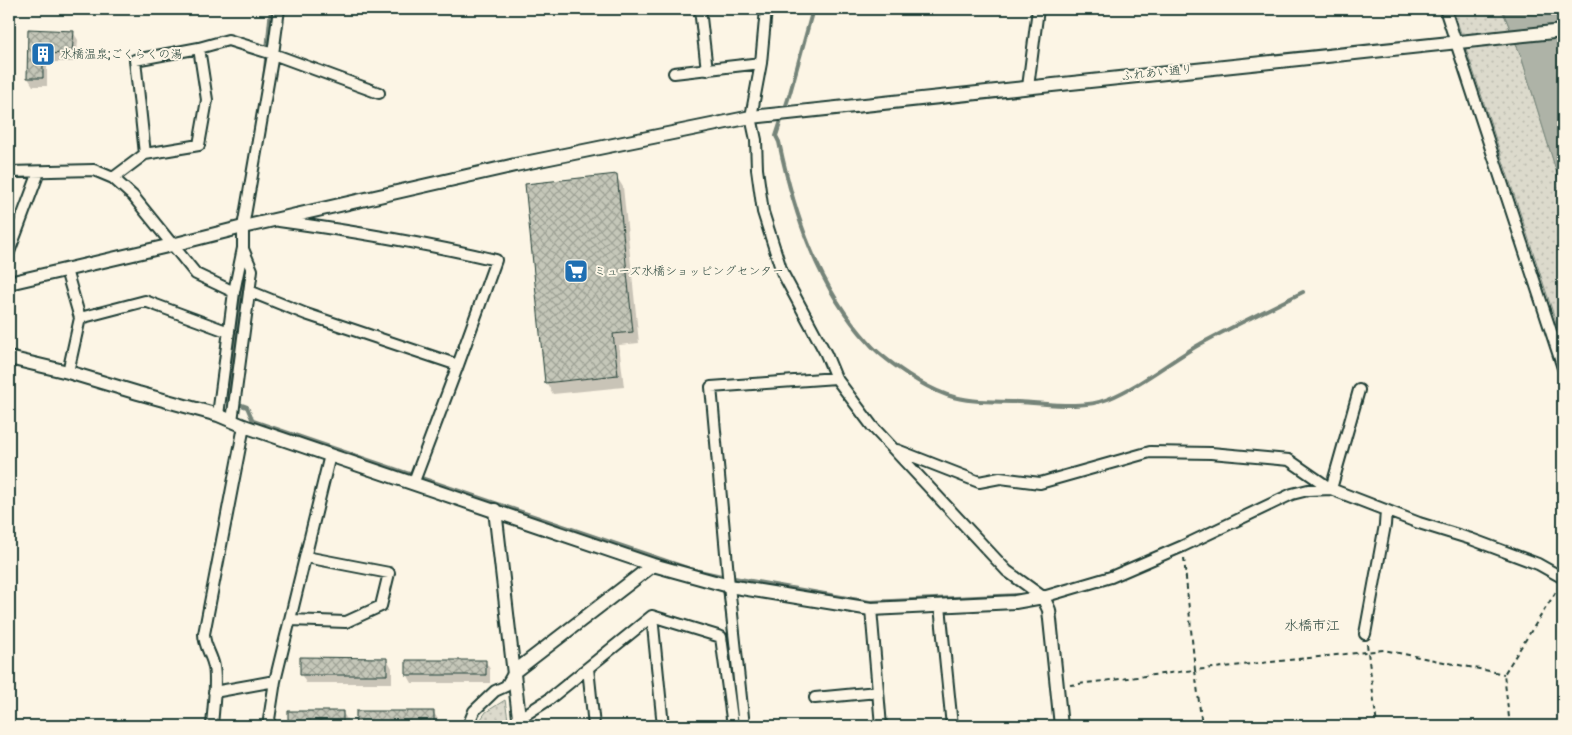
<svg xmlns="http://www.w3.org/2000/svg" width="1572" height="735" font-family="'Balsamiq Sans','Klee One',sans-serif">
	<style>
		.green { fill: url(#green-dots); stroke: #7e8c80 }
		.water { fill: #aeb3a7; stroke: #758479 }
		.shadow { fill: #0003 }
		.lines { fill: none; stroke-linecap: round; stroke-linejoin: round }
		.stream { stroke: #758479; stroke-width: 4 }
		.building { fill: url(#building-cross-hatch); stroke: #1f3d34 }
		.minor-casing { stroke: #1f3d34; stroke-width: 14 }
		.tertiary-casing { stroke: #1f3d34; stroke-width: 16 }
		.path { stroke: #1f3d34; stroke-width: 2; stroke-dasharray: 5 4; stroke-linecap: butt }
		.minor { stroke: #fcf5e5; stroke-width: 10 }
		.tertiary { stroke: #fcf5e5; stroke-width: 12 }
		.labels { text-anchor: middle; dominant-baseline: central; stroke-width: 4; stroke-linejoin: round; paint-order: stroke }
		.poi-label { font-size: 12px; fill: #1f3d34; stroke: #fcf5e5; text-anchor: start }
		.street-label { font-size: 12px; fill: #1f3d34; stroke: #fcf5e5 }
		.neighbourhood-label { font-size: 14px; fill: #1f3d34; stroke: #fcf5e5 }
	</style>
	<defs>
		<pattern id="green-dots" width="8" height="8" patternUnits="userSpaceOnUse" patternTransform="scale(1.25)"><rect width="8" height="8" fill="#dcdacc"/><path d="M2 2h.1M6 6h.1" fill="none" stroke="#bcbcb0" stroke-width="1.8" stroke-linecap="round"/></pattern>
		<pattern id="building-cross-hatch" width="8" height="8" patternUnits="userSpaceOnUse" patternTransform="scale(1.25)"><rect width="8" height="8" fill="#c5c7b9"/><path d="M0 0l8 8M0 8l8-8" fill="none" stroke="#9fa397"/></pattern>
	</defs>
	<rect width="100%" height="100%" fill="#fcf5e5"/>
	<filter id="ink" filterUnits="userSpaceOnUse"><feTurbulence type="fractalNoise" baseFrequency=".02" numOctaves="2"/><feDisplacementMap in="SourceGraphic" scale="10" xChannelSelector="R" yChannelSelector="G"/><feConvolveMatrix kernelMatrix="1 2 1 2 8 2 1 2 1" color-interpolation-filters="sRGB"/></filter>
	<g filter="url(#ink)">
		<path class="green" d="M1453,9H1502L1521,56L1563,192V343Z
			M505,700L509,726H476L486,712Z"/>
		<path class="water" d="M1502,9H1563V193L1521,56Z"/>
		<path class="shadow" d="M29,31L73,32L78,40L76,62H47V86H33L28,78Z
			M616,176L623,187L639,343L619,345L624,387L553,394L546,382Z
			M387,659L392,668V683H306L301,674Z
			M485,661L490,669V683H412L407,674Z
			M289,712L343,713L348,721V726H289Z
			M357,713H434L439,721V726H357Z"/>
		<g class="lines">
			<path class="stream" d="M813,9L790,93L776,136L779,142C794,214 818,288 869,343C879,355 894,365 907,374C919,382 933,390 947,395C970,403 994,401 1018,402C1047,403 1080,410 1108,399C1142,385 1170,361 1202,343C1235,325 1269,309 1303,292
				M264,80L271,9
				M244,269L228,400L247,407L253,421L690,569L717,575L870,602L1020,595
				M724,587L736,697"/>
		</g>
		<path class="building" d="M28,29L74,31L72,53L43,54V78H27Z
			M617,174L633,332L613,334L618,375L545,383L525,184Z
			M300,657L387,658V675H300Z
			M406,660H486V675H406Z
			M288,711H343V726H288Z
			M356,711H434V726H356Z"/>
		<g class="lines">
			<g class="minor-casing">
				<path id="minor" d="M700,9L707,70
					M766,9L761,63L751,117L756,140L757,169L763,212L782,272L826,354L836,378L872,426L1007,571L1043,597L1111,577L1183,546L1292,494L1308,490L1331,489L1419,523L1471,539L1538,564L1563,578
					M1445,9L1563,368
					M674,73L761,63
					M1028,87L1038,9
					M145,154L135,60L199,48L228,40L273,54L379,93
					M9,172L94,170L113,178L133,196L196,274L234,292
					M113,178L145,154L199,145L207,100L199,48
					M279,221C352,231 424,243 496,260L458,365L413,484
					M9,252L39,172
					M66,270L80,318L68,372
					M249,291L306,314L458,365
					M80,318L145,301L229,332
					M218,415L234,292L243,248V227L273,54L279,9
					M232,421L252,270L243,249
					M897,450L979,482L1000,478L1040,483L1150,452L1211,453L1289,460L1331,489L1359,390
					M940,606L952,726
					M871,609L881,726
					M652,616L721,637L733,726
					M652,616L663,726
					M290,620L346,622L381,606L389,573L306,557
					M1365,634L1385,525L1386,510
					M588,668L594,726
					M214,692L275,681
					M815,698L877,692
					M520,718L548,700L652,616
					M212,726C213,710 217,683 214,667C212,655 204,646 204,634L244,426
					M268,726L275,681L330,455
					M468,726L474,711L495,691L506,686L514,672
					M744,726L729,586L711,387L836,378"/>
			</g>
			<g class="tertiary-casing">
				<path id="tertiary" d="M9,283L172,245L243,227L515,165L751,117L1563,31
					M9,358L68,372L138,393L218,415L244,426L653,565L729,586L871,609L1015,602L1043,597L1049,610L1061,726
					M495,510L520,726
					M514,672L653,565"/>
			</g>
			<path class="path" d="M1184,558L1195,670L1384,650L1504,674
				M1367,644L1377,726
				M1070,685L1195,670L1202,726
				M1510,726L1504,674L1559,587"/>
			<use href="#minor" class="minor"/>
			<use href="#tertiary" class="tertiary"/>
		</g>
	</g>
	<defs>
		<g id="building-square" transform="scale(1.25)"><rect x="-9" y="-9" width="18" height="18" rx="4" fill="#1f6fb2" stroke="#fcf5e5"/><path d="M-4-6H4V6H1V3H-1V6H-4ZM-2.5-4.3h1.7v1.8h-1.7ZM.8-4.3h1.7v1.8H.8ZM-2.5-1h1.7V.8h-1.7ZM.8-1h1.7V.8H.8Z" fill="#fff"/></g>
		<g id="supermarket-square" transform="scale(1.25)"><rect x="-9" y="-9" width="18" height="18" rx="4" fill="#1f6fb2" stroke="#fcf5e5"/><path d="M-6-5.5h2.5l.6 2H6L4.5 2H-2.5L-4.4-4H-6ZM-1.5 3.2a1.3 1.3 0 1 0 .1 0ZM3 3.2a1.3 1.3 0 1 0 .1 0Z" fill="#fff"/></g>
	</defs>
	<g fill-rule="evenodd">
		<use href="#building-square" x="43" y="54"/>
		<use href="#supermarket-square" x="576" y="271"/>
	</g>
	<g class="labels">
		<g class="poi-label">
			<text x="60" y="54">水橋温泉;ごくらくの湯</text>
			<text x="594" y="271">ミューズ水橋ショッピングセンター</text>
		</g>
		<g class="street-label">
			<text transform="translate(1157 73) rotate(-6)">ふれあい通り</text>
		</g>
		<g class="neighbourhood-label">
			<text x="1312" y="625">水橋市江</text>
		</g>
	</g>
	<rect width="1572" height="735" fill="none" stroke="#fcf5e5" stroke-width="30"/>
	<rect x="15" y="15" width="1542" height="705" fill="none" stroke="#1f3d34" stroke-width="2" filter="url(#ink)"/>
</svg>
